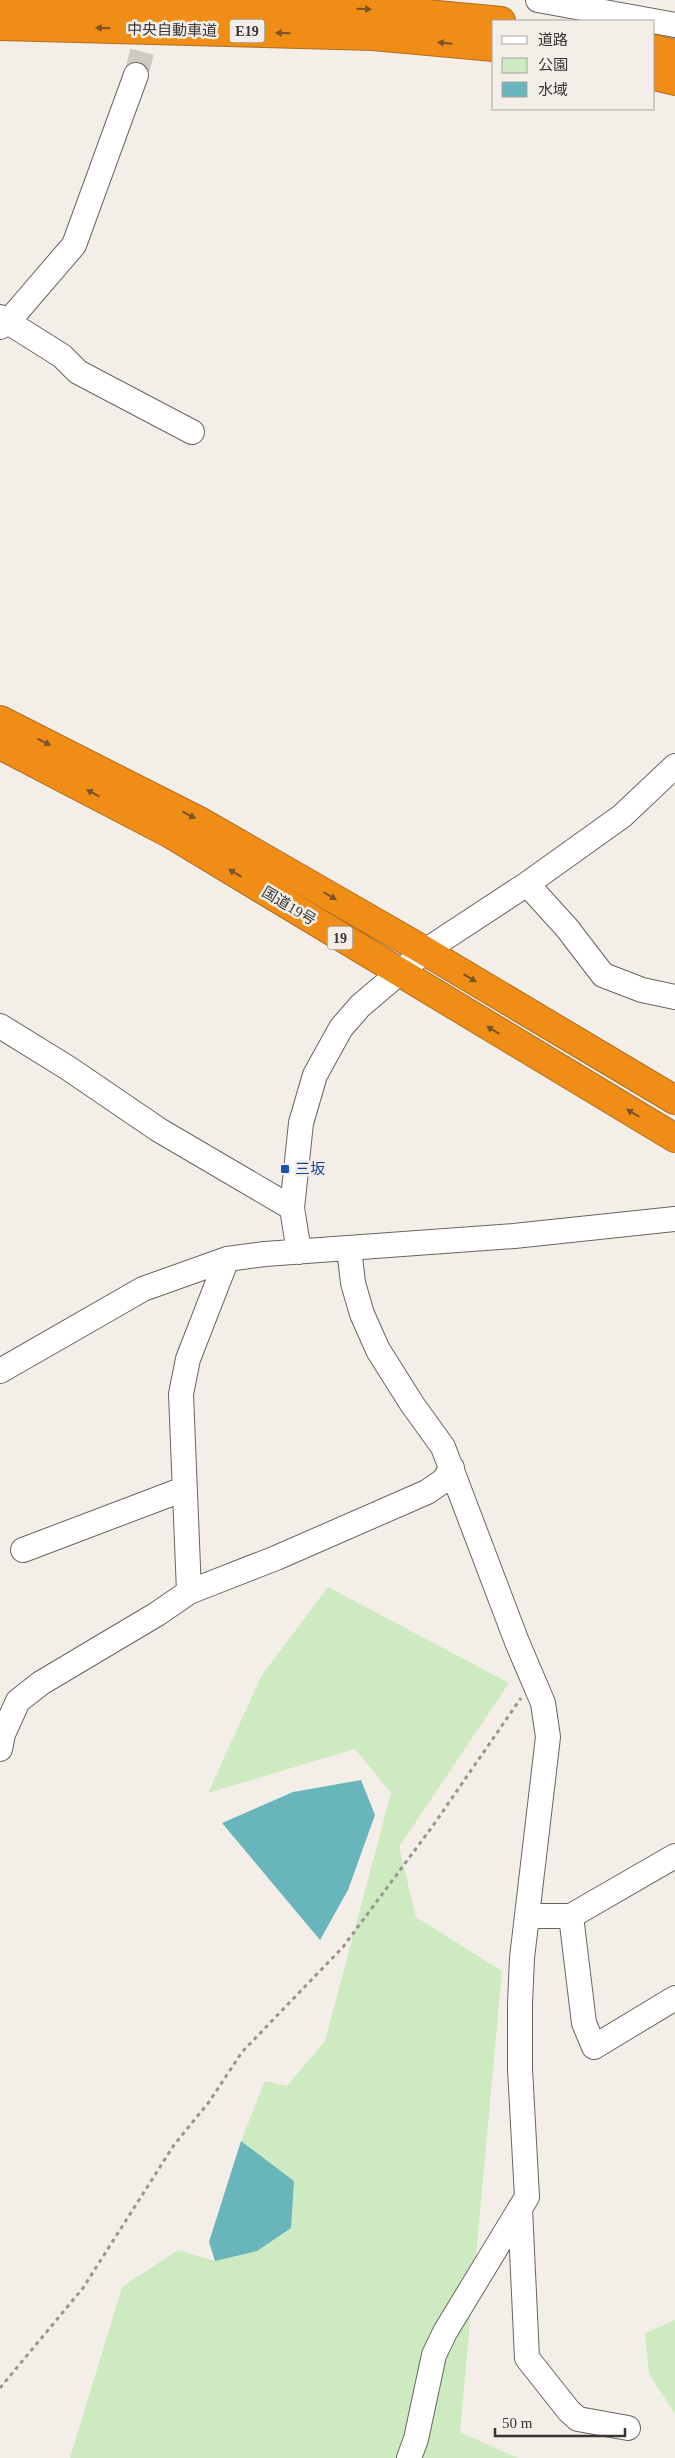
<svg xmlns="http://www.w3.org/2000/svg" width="675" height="2458" font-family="'Times New Roman','Noto Sans JP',serif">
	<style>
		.green { fill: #ceeac1 }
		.water { fill: #69b5bc }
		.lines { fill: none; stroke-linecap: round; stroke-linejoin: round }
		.minor-tunnel { stroke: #cdcac4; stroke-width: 24; stroke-dasharray: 24 12; stroke-linecap: butt }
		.minor-casing { stroke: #68655f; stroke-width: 26 }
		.highway-casing { stroke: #af6e21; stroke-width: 30 }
		.path { stroke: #989591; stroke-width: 3; stroke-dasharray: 4 4; stroke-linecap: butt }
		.minor { stroke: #fff; stroke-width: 24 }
		.highway { stroke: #f08d17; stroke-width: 28 }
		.oneway { fill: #785429 }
		.transit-dot { fill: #1a4fb4; stroke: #f3efe8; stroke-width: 2 }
		.labels { text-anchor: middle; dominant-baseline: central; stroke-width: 5; stroke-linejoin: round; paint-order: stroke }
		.shield { fill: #f3efe8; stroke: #6f6d69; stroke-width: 1 }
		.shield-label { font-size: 14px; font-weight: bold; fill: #373533 }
		.street-label { font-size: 15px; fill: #373533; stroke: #f3efe8 }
		.transit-label { font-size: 15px; fill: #164399; stroke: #f3efe8; text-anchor: start }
	</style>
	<rect width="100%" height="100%" fill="#f3efe8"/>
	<path class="green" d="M328,1587L509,1683L399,1847L416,1917L502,1971L460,2432L518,2458H70L122,2287L178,2250L215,2261L294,2181L241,2141L265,2081L287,2086L325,2041L391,1793L355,1749L208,1793L262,1675Z
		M675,2320V2414L649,2374L645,2333Z"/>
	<path class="water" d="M361,1780L375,1815L348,1890L320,1940L222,1823L293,1792Z
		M241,2141L294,2181L291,2228L257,2251L215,2261L209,2242Z"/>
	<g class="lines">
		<path class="minor-tunnel" d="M136,75L152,14"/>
		<g class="minor-casing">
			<path id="minor" d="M538,0L675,25
				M0,317L62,356L78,372L192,432
				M0,327L7,323L74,245L136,75
				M527,884L567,928L603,975L642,990L675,997
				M0,1026L68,1068L159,1130L292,1208
				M349,1248L353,1283L362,1314L378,1350L412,1404L443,1447L517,1642L543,1703L548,1737L522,1958L520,2004V2069L527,2197L445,2332L434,2355L416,2439L409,2458
				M299,1252L292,1208L301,1123L315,1075L341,1028L360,1006L425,951L527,884L622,816L675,766
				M0,1371L143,1289L227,1259L265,1254L514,1236L675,1219
				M23,1550L184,1489
				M189,1592L181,1394L188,1359L227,1259
				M0,1749L3,1734L18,1701L41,1683L157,1614L189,1592L276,1558L427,1492L443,1481L452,1468
				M527,1916H571L675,1856
				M571,1916L584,2023L594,2047L675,1998
				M520,2208L527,2358L569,2411L578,2419L628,2428"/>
		</g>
		<g class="highway-casing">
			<path id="highway" d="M0,5L385,10L501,21
				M0,26L373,36L494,47
				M654,49L675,54
				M654,76L675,81
				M0,720L201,822L425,951L675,1100
				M0,745L169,833L675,1138"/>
		</g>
		<path class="path" d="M0,2388L83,2288L174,2145L209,2102L242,2052L343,1947L432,1827L521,1698"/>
		<use href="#minor" class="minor"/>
		<use href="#highway" class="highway"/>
	</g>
	<defs><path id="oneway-solid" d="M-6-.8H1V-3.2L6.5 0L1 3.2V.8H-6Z" transform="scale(1.25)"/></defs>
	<g class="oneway">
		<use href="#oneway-solid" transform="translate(364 9) rotate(1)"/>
		<use href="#oneway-solid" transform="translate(103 28) rotate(-179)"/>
		<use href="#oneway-solid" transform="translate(283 33) rotate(-178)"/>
		<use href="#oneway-solid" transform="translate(445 43) rotate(-175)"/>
		<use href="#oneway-solid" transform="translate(44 742) rotate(26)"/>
		<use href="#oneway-solid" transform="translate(93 793) rotate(-152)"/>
		<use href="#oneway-solid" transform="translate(189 815) rotate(27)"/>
		<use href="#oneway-solid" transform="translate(235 873) rotate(-149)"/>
		<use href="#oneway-solid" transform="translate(330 896) rotate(30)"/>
		<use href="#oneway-solid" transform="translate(470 978) rotate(31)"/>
		<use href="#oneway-solid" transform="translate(493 1030) rotate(-149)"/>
		<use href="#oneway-solid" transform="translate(633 1113) rotate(-149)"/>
	</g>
	<rect class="transit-dot" x="280" y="1164" width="10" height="10" rx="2.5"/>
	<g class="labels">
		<g class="shield">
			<rect x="229.5" y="19.5" width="35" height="23" rx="4"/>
			<rect x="327.5" y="926.5" width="25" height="23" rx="4"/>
		</g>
		<g class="shield-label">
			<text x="247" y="31">E19</text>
			<text x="340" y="938">19</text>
		</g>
		<g class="street-label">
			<text transform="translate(172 30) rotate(1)">中央自動車道</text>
			<text transform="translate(289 906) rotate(31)">国道19号</text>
		</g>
		<g class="transit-label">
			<text x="295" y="1169">三坂</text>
		</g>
	</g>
	<rect x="492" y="20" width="162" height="90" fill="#f3efe8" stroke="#a8a5a0"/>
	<rect x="502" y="36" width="25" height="8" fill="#ffffff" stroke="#a8a5a0"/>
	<text x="538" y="45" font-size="15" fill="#373533">道路</text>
	<rect x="502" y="58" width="25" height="15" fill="#ceeac1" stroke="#a8a5a0"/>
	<text x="538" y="70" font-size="15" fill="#373533">公園</text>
	<rect x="502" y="82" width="25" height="15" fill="#69b5bc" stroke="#a8a5a0"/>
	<text x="538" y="95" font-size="15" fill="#373533">水域</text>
	<path d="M495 2428v8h130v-8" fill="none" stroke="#373533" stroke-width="2.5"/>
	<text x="502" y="2428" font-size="15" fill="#373533" stroke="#f3efe8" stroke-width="4" paint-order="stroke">50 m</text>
</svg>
